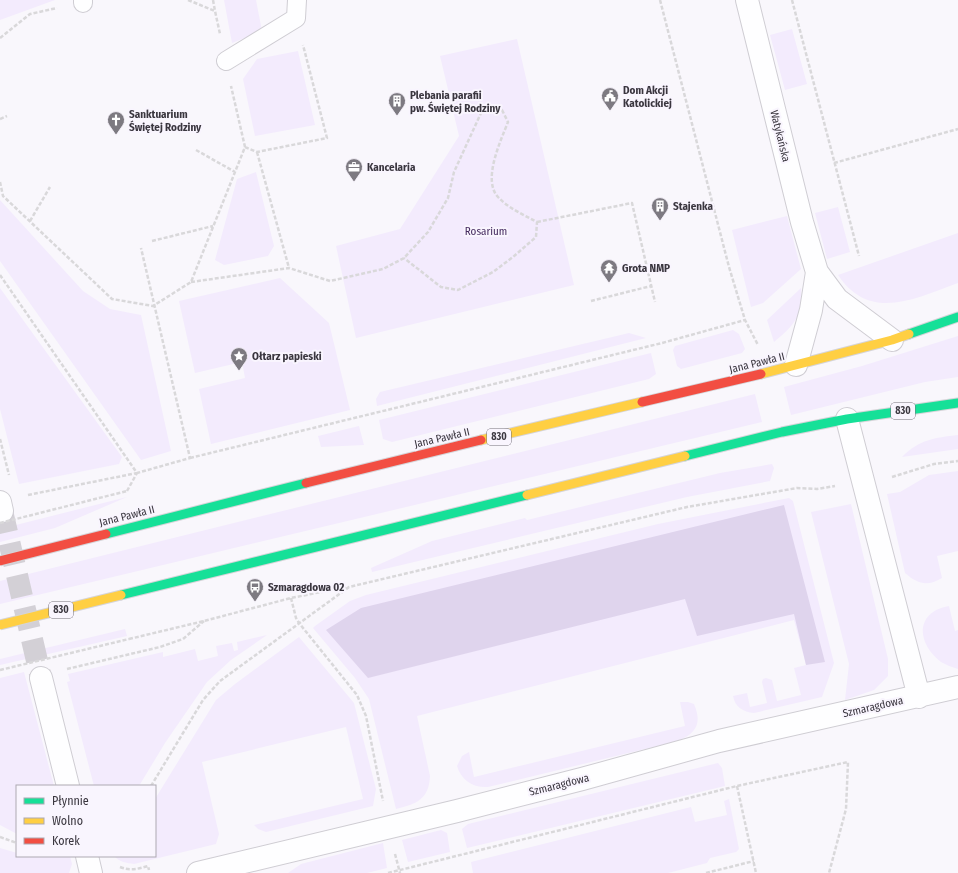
<svg xmlns="http://www.w3.org/2000/svg" width="958" height="873" font-family="'Fira Sans Condensed',sans-serif">
	<style>
		.green { fill: #f3ebfd }
		.forest { fill: #dfd4ed }
		.lines { fill: none; stroke-linecap: round; stroke-linejoin: round }
		.street-tunnel { stroke: #d3d0d6; stroke-width: 22; stroke-dasharray: 22 11; stroke-linecap: butt }
		.lane-casing { stroke: #cfcdd3; stroke-width: 20 }
		.street-casing { stroke: #cfcdd3; stroke-width: 24 }
		.fast-casing { stroke: #d5d4d8; stroke-width: 11 }
		.slow-casing { stroke: #d5d4d8; stroke-width: 11 }
		.jam-casing { stroke: #d5d4d8; stroke-width: 11 }
		.path { stroke: #d9d8da; stroke-width: 2.5; stroke-dasharray: 4 2; stroke-linecap: butt }
		.lane { stroke: #fefeff; stroke-width: 18 }
		.street { stroke: #fefeff; stroke-width: 22 }
		.fast { stroke: #16e098; stroke-width: 9 }
		.slow { stroke: #ffcf43; stroke-width: 9 }
		.jam { stroke: #f24e42; stroke-width: 9 }
		.slow-bridge-casing { stroke: #d5d4d8; stroke-width: 11; stroke-linecap: butt }
		.jam-bridge-casing { stroke: #d5d4d8; stroke-width: 11; stroke-linecap: butt }
		.path-bridge { stroke: #d9d8da; stroke-width: 2.5; stroke-dasharray: 4 2; stroke-linecap: butt }
		.slow-bridge { stroke: #ffcf43; stroke-width: 9 }
		.jam-bridge { stroke: #f24e42; stroke-width: 9 }
		.labels { text-anchor: middle; dominant-baseline: central; stroke-width: 4; stroke-linejoin: round; paint-order: stroke }
		.shield { fill: #f9f5fe; stroke: #736f78; stroke-width: 1 }
		.shield-label { font-size: 10px; font-weight: bold; fill: #3a363f }
		.poi-label { font-size: 11px; font-weight: bold; fill: #3a363f; stroke: #f9f5fe; text-anchor: start }
		.street-label { font-size: 11px; fill: #3a363f; stroke: #f9f5fe }
		.park-label { font-size: 11px; fill: #462c60; stroke: #f9f5fe }
	</style>
	<rect width="100%" height="100%" fill="#f9f7fc"/>
	<path class="green" d="M0,0H55L0,20Z
		M224,0H256L262,31L232,43Z
		M792,29L807,84L785,90L770,35Z
		M517,39L574,285L356,338L336,246L400,229L459,136L440,56Z
		M298,51L315,125L255,136L243,79L257,59Z
		M256,172L274,246L268,256L224,265L215,260L237,179Z
		M0,200L83,291L110,309L141,315L171,451L141,460L0,261Z
		M838,207L850,252L827,259L815,213Z
		M787,216L801,269L763,303L751,307L732,230Z
		M958,233V283C916,298 870,323 838,275Z
		M280,278L329,323L350,410L211,444L199,389L245,378L242,362L195,373L179,301Z
		M0,288L122,457L119,464L19,484L0,409Z
		M801,288C804,314 794,326 774,342L767,320Z
		M733,330L739,334L745,349L742,353L681,369L677,366L673,350L675,346Z
		M629,333L646,338L377,406L376,399L380,392Z
		M958,336V377L925,382L791,415L784,387L862,366Z
		M651,353L656,374L649,379L392,442L383,439L379,420Z
		M755,394L762,422L0,604V581Z
		M359,426L364,445L321,447L318,436Z
		M958,435V449L902,457C920,439 934,438 958,435Z
		M772,464L774,468L770,481L687,497L372,572L371,568L432,541L525,518L527,520L720,473Z
		M958,471V551L937,556L942,578C927,587 918,584 905,573L887,494L900,492L929,475Z
		M127,497L55,528L0,542V529Z
		M789,498L793,501L834,663L822,697L754,713C743,712 735,707 733,696L747,693L750,707L767,703L762,682L763,679L766,678L772,680L777,701L801,695L794,668L806,665L794,620L417,716L430,776C429,799 417,804 396,809L369,699L355,678L313,628L315,626L350,601L366,595L658,524Z
		M851,504L888,659V676L874,690L845,700L849,664L811,512Z
		M949,606L955,631L958,630V669C952,667 946,665 941,662C916,643 915,612 949,606Z
		M125,629L127,636L0,665V659Z
		M267,635L231,660L207,682L165,743L139,786H94L67,682L70,681L68,674L163,652V657L195,649L198,661L218,656L216,646L232,643L234,651L238,650L237,642Z
		M299,637L354,703L376,789L373,806L266,832L258,829L254,825L363,799L346,727L202,762L219,834L216,844L134,864C126,863 120,862 114,856H155V799L216,700L235,684Z
		M24,672L54,786H17V834L0,825V678Z
		M680,702H688L694,704C702,723 697,733 678,741L488,787C473,788 461,780 457,766L462,756L469,752L474,777L685,726Z
		M718,763L722,768L725,786L467,848L462,829L468,824Z
		M729,799L739,849L736,852L710,858L707,863L668,873H473L471,862L691,807L695,822L727,815L724,801Z
		M441,830L447,833L450,852L408,862L402,840Z
		M383,843L387,868L367,873H288L301,864Z
		M0,848L17,853V856H70L72,864L69,873H0Z"/>
	<path class="forest" d="M784,505L825,662L806,665L794,614L697,636L685,599L368,678L326,630L361,608Z"/>
	<g class="lines">
		<path class="street-tunnel" d="M2,511L41,678"/>
		<g class="lane-casing">
			<path id="lane" d="M83,0V3
				M226,61L296,18L297,0"/>
		</g>
		<g class="street-casing">
			<path id="street" d="M747,0L802,222L817,272
				M796,365L811,310L817,272L837,299L892,340
				M847,419L919,697
				M0,502L2,511
				M41,678L68,786
				M87,856L91,873
				M198,873L457,811L582,779L719,741L958,687"/>
		</g>
		<g class="fast-casing">
			<path id="fast" d="M909,334L958,317
				M685,456L782,432L847,419L958,403
				M106,534L306,483
				M121,595L527,495"/>
		</g>
		<g class="slow-casing">
			<path id="slow" d="M761,374L892,340L909,334
				M481,440L642,402
				M527,495L685,456"/>
		</g>
		<g class="jam-casing">
			<path id="jam" d="M642,402L761,374
				M306,483L481,440"/>
		</g>
		<path class="path" d="M188,0L215,11L220,34
			M213,0L215,11
			M660,0L729,267L745,320L758,345
			M792,0L859,256
			M0,38L30,14L57,8
			M0,119L7,116
			M245,147L257,152L327,138L303,45
			M196,150L235,172
			M257,152L289,268
			M834,163L958,129
			M0,182L3,196L112,299L153,306L191,282L245,147L231,86
			M30,221L50,187
			M537,222L632,203L655,302
			M152,241L213,226
			M0,275L137,473L190,458L141,248
			M191,282L289,268L330,281L383,269L404,258L428,232L448,198L454,172L481,113L497,109L502,110L508,122C501,140 482,180 498,197C508,208 524,215 537,222L536,237L513,257L493,272L458,290L441,287L404,258
			M591,301L651,286
			M0,439L9,475
			M190,458L662,343L745,320
			M892,477L934,464L958,461
			M127,491L137,473
			M28,495L137,473
			M291,598L296,618L299,623L357,695L366,716L383,801
			M129,639L204,621L291,598L346,587
			M67,669L160,647L183,639L204,621
			M151,786L203,700L220,681L349,587L687,507L797,488L817,489L835,486
			M737,786L756,873
			M0,837L17,843
			M395,854L400,873
			M120,867C130,871 138,869 148,866L149,870
			M388,873L737,786L848,762L846,809L829,873
			M706,873L754,861"/>
		<use href="#lane" class="lane"/>
		<use href="#street" class="street"/>
		<use href="#fast" class="fast"/>
		<use href="#slow" class="slow"/>
		<use href="#jam" class="jam"/>
		<g class="slow-bridge-casing">
			<path id="slow-bridge" d="M0,625L121,595"/>
		</g>
		<g class="jam-bridge-casing">
			<path id="jam-bridge" d="M0,561L106,534"/>
		</g>
		<path class="path-bridge" d="M0,523L127,491
			M0,670L129,639"/>
		<use href="#slow-bridge" class="slow-bridge"/>
		<use href="#jam-bridge" class="jam-bridge"/>
	</g>
	<defs>
		<g id="civic-pin" transform="scale(0.9)"><path d="M0 17L-7.5 6A9.5 9.5 0 1 1 7.5 6Z" fill="#7d7a81" stroke="#f9f5fe"/><path d="M-.6-6.5H3V-4.5H.6V-3L4-1V1h2V6H-6V1h2V-1L-.6-3ZM-1.2 2.5V6h2.4V2.5Z" fill="#fff"/></g>
		<g id="building-pin" transform="scale(0.9)"><path d="M0 17L-7.5 6A9.5 9.5 0 1 1 7.5 6Z" fill="#7d7a81" stroke="#f9f5fe"/><path d="M-4-6H4V6H1V3H-1V6H-4ZM-2.5-4.3h1.7v1.8h-1.7ZM.8-4.3h1.7v1.8H.8ZM-2.5-1h1.7V.8h-1.7ZM.8-1h1.7V.8H.8Z" fill="#fff"/></g>
		<g id="church-pin" transform="scale(0.9)"><path d="M0 17L-7.5 6A9.5 9.5 0 1 1 7.5 6Z" fill="#7d7a81" stroke="#f9f5fe"/><path d="M-1.2-6h2.4v3.5h3.3v2.4h-3.3V6h-2.4V-.1h-3.3v-2.4h3.3Z" fill="#fff"/></g>
		<g id="office-pin" transform="scale(0.9)"><path d="M0 17L-7.5 6A9.5 9.5 0 1 1 7.5 6Z" fill="#7d7a81" stroke="#f9f5fe"/><path d="M-6-3h4V-5.5h4V-3h4V5H-6ZM-1-4.5V-3h2v-1.5ZM-6 0V1H6V0Z" fill="#fff"/></g>
		<g id="temple-pin" transform="scale(0.9)"><path d="M0 17L-7.5 6A9.5 9.5 0 1 1 7.5 6Z" fill="#7d7a81" stroke="#f9f5fe"/><path d="M0-6L5-2H3V0L6.5 2.5H4V6H1.5V3h-3V6H-4V2.5H-6.5L-3 0V-2H-5Z" fill="#fff"/></g>
		<g id="sight-pin" transform="scale(0.9)"><path d="M0 17L-7.5 6A9.5 9.5 0 1 1 7.5 6Z" fill="#7d7a81" stroke="#f9f5fe"/><path d="M0-6L1.8-2.2L6-1.7L2.9 1.2L3.7 5.4L0 3.3L-3.7 5.4L-2.9 1.2L-6-1.7L-1.8-2.2Z" fill="#fff"/></g>
		<g id="bus-pin" transform="scale(0.9)"><path d="M0 17L-7.5 6A9.5 9.5 0 1 1 7.5 6Z" fill="#7d7a81" stroke="#f9f5fe"/><path d="M-5-6H5V4H4V6H2V4H-2V6H-4V4H-5ZM-3.5-4V0h7V-4ZM-3.5 1.2v1.5H-2V1.2ZM2 1.2v1.5H3.5V1.2Z" fill="#fff"/></g>
	</defs>
	<g fill-rule="evenodd">
		<use href="#civic-pin" x="610" y="96"/>
		<use href="#building-pin" x="397" y="101"/>
		<use href="#church-pin" x="116" y="120"/>
		<use href="#office-pin" x="354" y="167"/>
		<use href="#building-pin" x="660" y="206"/>
		<use href="#temple-pin" x="609" y="268"/>
		<use href="#sight-pin" x="239" y="356"/>
		<use href="#bus-pin" x="255" y="587"/>
	</g>
	<g class="labels">
		<g class="shield">
			<rect x="891" y="403" width="24" height="16" rx="3"/>
			<rect x="487" y="429" width="24" height="16" rx="3"/>
			<rect x="49" y="602" width="24" height="16" rx="3"/>
		</g>
		<g class="shield-label">
			<text x="903" y="411">830</text>
			<text x="499" y="437">830</text>
			<text x="61" y="610">830</text>
		</g>
		<g class="poi-label">
			<text x="623" y="90">Dom Akcji<tspan x="623" dy="13">Katolickiej</tspan></text>
			<text x="410" y="95">Plebania parafii<tspan x="410" dy="13">pw. Świętej Rodziny</tspan></text>
			<text x="129" y="114">Sanktuarium<tspan x="129" dy="13">Świętej Rodziny</tspan></text>
			<text x="367" y="167">Kancelaria</text>
			<text x="673" y="206">Stajenka</text>
			<text x="622" y="268">Grota NMP</text>
			<text x="252" y="356">Ołtarz papieski</text>
			<text x="268" y="587">Szmaragdowa 02</text>
		</g>
		<g class="street-label">
			<text transform="translate(780 136) rotate(76)">Watykańska</text>
			<text transform="translate(757 363) rotate(-14)">Jana Pawła II</text>
			<text transform="translate(442 438) rotate(-13)">Jana Pawła II</text>
			<text transform="translate(127 516) rotate(-14)">Jana Pawła II</text>
			<text transform="translate(873 707) rotate(-13)">Szmaragdowa</text>
			<text transform="translate(559 785) rotate(-14)">Szmaragdowa</text>
		</g>
		<g class="park-label">
			<text x="486" y="231">Rosarium</text>
		</g>
	</g>
	<rect x="16" y="785" width="140" height="72" fill="#f9f5fe" stroke="#ada9b2"/>
	<rect x="24" y="798" width="20" height="6" fill="#16e098" stroke="#ada9b2"/>
	<text x="52" y="805" font-size="12" fill="#3a363f">Płynnie</text>
	<rect x="24" y="818" width="20" height="6" fill="#ffcf43" stroke="#ada9b2"/>
	<text x="52" y="825" font-size="12" fill="#3a363f">Wolno</text>
	<rect x="24" y="838" width="20" height="6" fill="#f24e42" stroke="#ada9b2"/>
	<text x="52" y="845" font-size="12" fill="#3a363f">Korek</text>
</svg>
